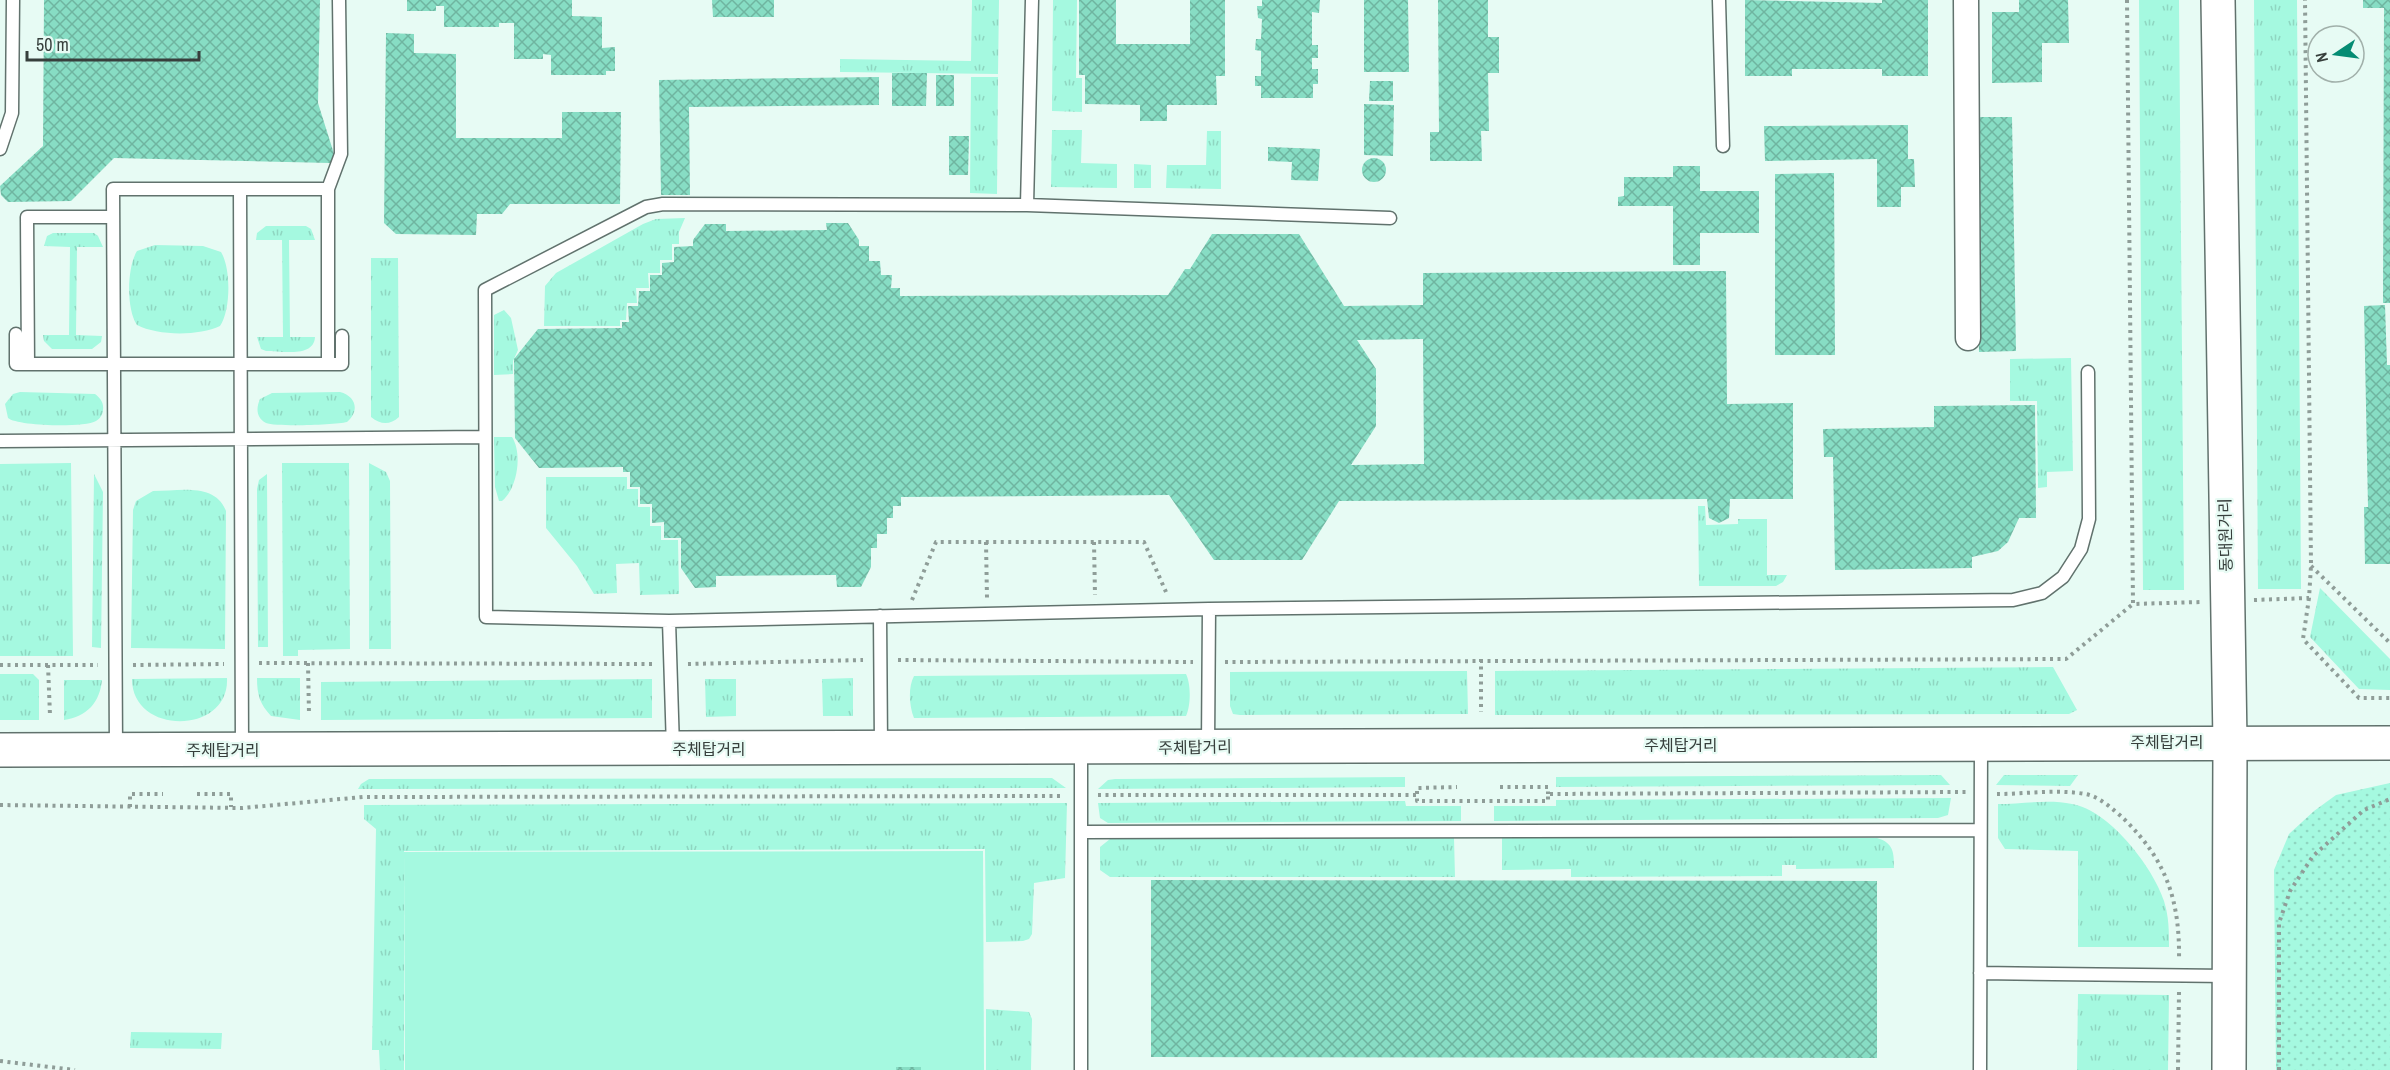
<svg xmlns="http://www.w3.org/2000/svg" width="2390" height="1070" font-family="'Archivo Narrow','Noto Sans KR',sans-serif">
	<style>
		.grass { fill: url(#grass-tufts) }
		.park { fill: url(#park-dots) }
		.pitch { fill: #a5f9e0 }
		.building { fill: url(#building-cross-hatch); fill-rule: evenodd }
		.lines { fill: none; stroke-linecap: round; stroke-linejoin: round }
		.lane-casing { stroke: #61726d; stroke-width: 15 }
		.street-casing { stroke: #61726d; stroke-width: 27 }
		.secondary-casing { stroke: #61726d; stroke-width: 36 }
		.primary-casing { stroke: #61726d; stroke-width: 36 }
		.path { stroke: #8f9d98; stroke-width: 4; stroke-dasharray: 3 4.5; stroke-linecap: butt }
		.lane { stroke: #fff; stroke-width: 12 }
		.street { stroke: #fff; stroke-width: 24 }
		.secondary { stroke: #fff; stroke-width: 33 }
		.primary { stroke: #fff; stroke-width: 33 }
		.labels { text-anchor: middle; dominant-baseline: central; stroke-width: 4.5; stroke-linejoin: round; paint-order: stroke }
		.street-label { font-size: 16px; fill: #373f3c; stroke: #e7fbf4 }
	</style>
	<defs>
		<pattern id="grass-tufts" width="24" height="20" patternUnits="userSpaceOnUse" patternTransform="scale(1.5)"><rect width="24" height="20" fill="#a5f9e0"/><path d="M3 7l-1-3M5 7V3M7 7l1-3M15 17l-1-3M17 17v-4M19 17l1-3" fill="none" stroke="#8fd6c1"/></pattern>
		<pattern id="park-dots" width="8" height="8" patternUnits="userSpaceOnUse" patternTransform="scale(1.5)"><rect width="8" height="8" fill="#a5f9e0"/><path d="M2 2h.1M6 6h.1" fill="none" stroke="#8fd6c1" stroke-width="1.8" stroke-linecap="round"/></pattern>
		<pattern id="building-cross-hatch" width="8" height="8" patternUnits="userSpaceOnUse" patternTransform="scale(1.5)"><rect width="8" height="8" fill="#87ddc4"/><path d="M0 0l8 8M0 8l8-8" fill="none" stroke="#6fb5a0"/></pattern>
	</defs>
	<rect width="100%" height="100%" fill="#e7fbf4"/>
	<path class="grass" d="M972,0H999L998,74L840,72V59L971,61Z
		M1053,0H1077L1076,78H1082V112L1052,111Z
		M2139,0H2179L2184,590H2143Z
		M2254,0H2297L2301,589H2258Z
		M971,77H998L997,194L970,193Z
		M1052,130H1082L1081,163L1117,164V188L1051,187Z
		M1207,131H1221V189L1166,188L1167,165H1206Z
		M1134,164L1151,165V188H1134Z
		M685,218L679,232V244H672V260H660V273H648L649,288H636L637,303H627L626,320H620V326H544L545,286L556,273L643,224L656,219Z
		M266,226H306L311,229L315,240H289L290,337H315C314,358 281,351 266,351L261,349L257,337H283L282,240H256L257,233Z
		M53,233H94L98,236L103,247H77L76,335L102,336L101,342L92,349H52L44,341L43,335H69L70,247L44,246L47,236Z
		M155,245L203,246L221,252C231,268 231,310 220,326C199,336 158,336 137,325C126,309 127,267 137,251Z
		M371,258H398L399,417C390,425 381,425 371,417Z
		M504,310L511,318L518,350L513,361V374L494,375V315Z
		M2071,358L2073,471L2047,472V487L2038,488L2037,401H2010V359Z
		M20,392L95,394C100,398 104,402 103,410C103,414 100,419 96,421C84,428 17,426 8,418L5,404L13,394Z
		M340,392C356,396 360,411 347,422C335,425 276,427 266,423C256,418 256,408 260,399L272,393Z
		M494,437H512C523,454 517,489 502,501H499L495,487Z
		M71,463L73,656H0V464Z
		M282,463H349L350,649L298,650V656H283Z
		M369,463L386,472L390,481L391,649H369Z
		M94,474L103,492L101,648L92,647Z
		M267,474L268,647H258L257,489L259,480Z
		M546,477H627V489H638V507H650V526H661V540H678L679,594L640,595L639,563L616,564L617,593L594,594L577,566L546,528Z
		M153,491C179,491 215,482 226,511L225,649L131,648L133,510L136,501Z
		M1698,506H1705L1706,525L1738,524V519H1767V575H1787L1783,582L1776,586H1699Z
		M2320,588L2390,659V690L2359,689L2310,637Z
		M2053,667L2077,710L2069,714L1495,715V671Z
		M1467,671L1468,714L1240,715L1233,714L1230,706V672Z
		M0,674H33L39,680V720H0Z
		M1186,674C1191,684 1191,705 1186,716L914,718C909,706 908,687 914,676Z
		M227,678C230,735 132,736 132,679Z
		M257,678H300V720L271,716C260,704 257,695 257,678Z
		M853,678V716H823L822,679Z
		M652,679V718L321,720V682Z
		M705,679H736V716L706,717Z
		M64,680H102C100,702 87,717 64,720Z
		M1941,775L1950,785L1556,787V777Z
		M2004,775H2078L2070,786L1996,785Z
		M1405,777V787L1098,789L1108,780L1115,779Z
		M1052,778L1066,788L358,789L361,784L369,779Z
		M1951,798L1948,815L1938,818L1494,821V806H1556V800Z
		M1405,801L1406,806H1461V821L1108,823L1100,818L1098,803Z
		M1067,803L1065,878L1034,883L1032,934L1029,939L1023,941L986,942L985,849L404,851V1070H380L379,1050H372L376,829L364,819V805Z
		M1998,804C2021,804 2049,799 2072,804C2109,810 2153,867 2164,901C2169,917 2169,931 2169,947H2078V851L2005,849L1998,838Z
		M1454,838L1455,877H1110L1100,870V847L1110,839Z
		M1502,838H1877C1894,843 1894,853 1894,868L1796,869V865H1782V876L1571,877V869L1502,870Z
		M2078,994L2169,995L2168,1070H2077Z
		M986,1009L1029,1012L1032,1019L1031,1070H986Z
		M131,1032L222,1033L221,1049L130,1048Z"/>
	<path class="park" d="M2390,783V1070H2276L2274,870L2289,834L2314,811L2336,795Z"/>
	<path class="pitch" d="M983,851L984,1070H405L404,852Z"/>
	<path class="building" d="M44,0H320L318,103L335,157L330,163L114,158L71,201L8,202L1,195L0,186L43,146Z
		M407,0H572V16L602,17V48L615,47V71H606V75H551V55L543,54V59H514V23H499V27H444V6H436V11H407Z
		M712,0H774V17H713Z
		M1079,0H1116V44H1190V0H1225V76H1216L1217,105H1167V121H1140V105L1085,104V75H1079Z
		M1262,0H1320L1319,13L1312,12V45H1318V58H1312V69H1318V84H1313V98H1261V86H1255V76H1261V51L1255,50L1256,39H1261L1262,19L1258,18L1257,6H1262Z
		M1364,0H1408L1409,72H1364Z
		M1438,0H1488V37H1499V73H1488L1489,131H1481L1482,161H1430V132H1439Z
		M1745,0L1882,3V0H1928V76H1882V69H1792V76H1745Z
		M2019,0H2068L2069,43H2042V82L1992,83V12H2019Z
		M2363,0H2390V303H2383L2384,8H2363Z
		M386,33L414,34V53L456,54V138H562V112H621L620,204H510L502,214H477L476,235L396,234L384,223Z
		M892,73H927L926,106H892Z
		M936,75H954V106H936Z
		M879,77V105L689,107L690,195H661L659,80Z
		M1370,81H1393V101H1369Z
		M1364,104L1394,105L1393,156L1364,155Z
		M1975,117H2012L2016,351L1979,352Z
		M1908,125V159H1914L1915,187H1901V207H1877V159L1765,161L1764,126Z
		M949,136H969L968,175H949Z
		M1268,147L1320,149L1318,181L1291,180L1292,162L1268,161Z
		M1362 170a12 12 0 1 1 24 0a12 12 0 1 1-24 0Z
		M1673,166H1700V191H1759V233H1700V265H1673V206H1618V197L1624,196V177H1673Z
		M1834,173L1835,355H1775V174Z
		M826,223H848L859,240V246H869V261H880L881,275H892L891,288H900V296L1168,295L1185,269H1190L1212,234H1299L1344,306L1423,305V273L1726,271L1727,404L1793,403V499H1730L1729,518L1719,523L1709,518L1707,499L1339,501L1302,560H1214L1169,495L901,497V506H893V518H887V534H877V548H871V567L861,587H837L836,575L716,576V587L695,588L681,568V538H664V522L652,523V504H640V487H630V472H623V467L539,468L515,438L514,359L538,329L622,328V322H629L628,306H638L639,291H650V275H662V263L674,262V247L693,246V240L705,224H726V231L827,230ZM1423,339L1424,464L1351,465L1376,426V369L1357,340Z
		M2385,305L2387,365H2390V564H2365L2364,507H2368L2364,306Z
		M2035,405L2036,518H2019L2008,542L1998,551L1972,557V568L1835,570L1833,457H1824L1823,429L1934,427V406Z
		M1151,880L1877,881V1058L1151,1057Z
		M896,1067H921V1070H896Z"/>
	<g class="lines">
		<g class="lane-casing">
			<path id="lane" d="M1719,0L1723,146
				M0,149L12,113L13,0
				M240,189L242,749
				M1027,205L1032,0
				M16,334V364H342V336
				M28,364L27,217H113
				M328,364V189L341,154L339,0
				M0,441L485,437
				M1209,609L2013,600L2042,593L2063,577L2081,549L2089,519L2088,372
				M880,616L881,746
				M669,621L486,617L485,290L646,207L663,204L1027,205L1390,218
				M673,748L669,621L1209,609L1208,745
				M116,749L113,189H328
				M1082,832L1980,830
				M1980,973L2228,976
				M1081,1070V749
				M1980,1070L1981,744"/>
		</g>
		<g class="street-casing">
			<path id="street" d="M1966,0L1968,338"/>
		</g>
		<g class="secondary-casing">
			<path id="secondary" d="M0,750L2390,743"/>
		</g>
		<g class="primary-casing">
			<path id="primary" d="M2218,0L2230,742L2229,1070"/>
		</g>
		<path class="path" d="M2127,0L2133,604L2201,602
			M986,542L987,598
			M1094,542L1095,595
			M2311,566L2390,643
			M2309,598L2303,639L2359,698H2390
			M912,600L936,542H1144L1166,592
			M2254,600L2309,598L2311,566L2305,0
			M1481,659V712
			M898,660L1193,662
			M1225,662L2066,659L2133,604
			M259,663L653,664
			M308,663L309,714
			M688,664L863,660
			M0,665H98
			M48,665L50,715
			M133,665L224,664
			M1500,787H1548V794
			M197,794H231V807
			M1417,794V788L1457,787
			M1997,794C2026,794 2057,789 2085,794C2099,796 2114,810 2124,819C2167,861 2180,901 2179,961
			M1098,795H1417V801H1548V794L1966,792
			M0,805L242,808L363,797L1064,796
			M130,807V794H163
			M0,1061L75,1070
			M2178,1070L2179,992
			M2279,1070V923L2290,891L2313,856L2364,810L2390,799"/>
		<use href="#lane" class="lane"/>
		<use href="#street" class="street"/>
		<use href="#secondary" class="secondary"/>
		<use href="#primary" class="primary"/>
	</g>
	<g class="labels">
		<g class="street-label">
			<text transform="translate(2225 535) rotate(-91)">동대원거리</text>
			<text x="2167" y="742">주체탑거리</text>
			<text x="1681" y="745">주체탑거리</text>
			<text transform="translate(1195 747) rotate(-1)">주체탑거리</text>
			<text x="709" y="749">주체탑거리</text>
			<text x="223" y="750">주체탑거리</text>
		</g>
	</g>
	<g transform="translate(2336 54) rotate(257)"><circle r="28" fill="#e7fbf4" stroke="#a1b0aa" stroke-width="1.5"/>
	<path d="M0-4.5L10 22L0 15L-10 22Z" fill="#058c73"/>
	<text y="-9" font-size="16" font-weight="bold" text-anchor="middle" fill="#373f3c">N</text>
	</g>
	<path d="M27 51v9h172v-9" fill="none" stroke="#373f3c" stroke-width="3"/>
	<text x="36" y="51" font-size="18" fill="#373f3c" stroke="#e7fbf4" stroke-width="4.5" paint-order="stroke">50 m</text>
</svg>
